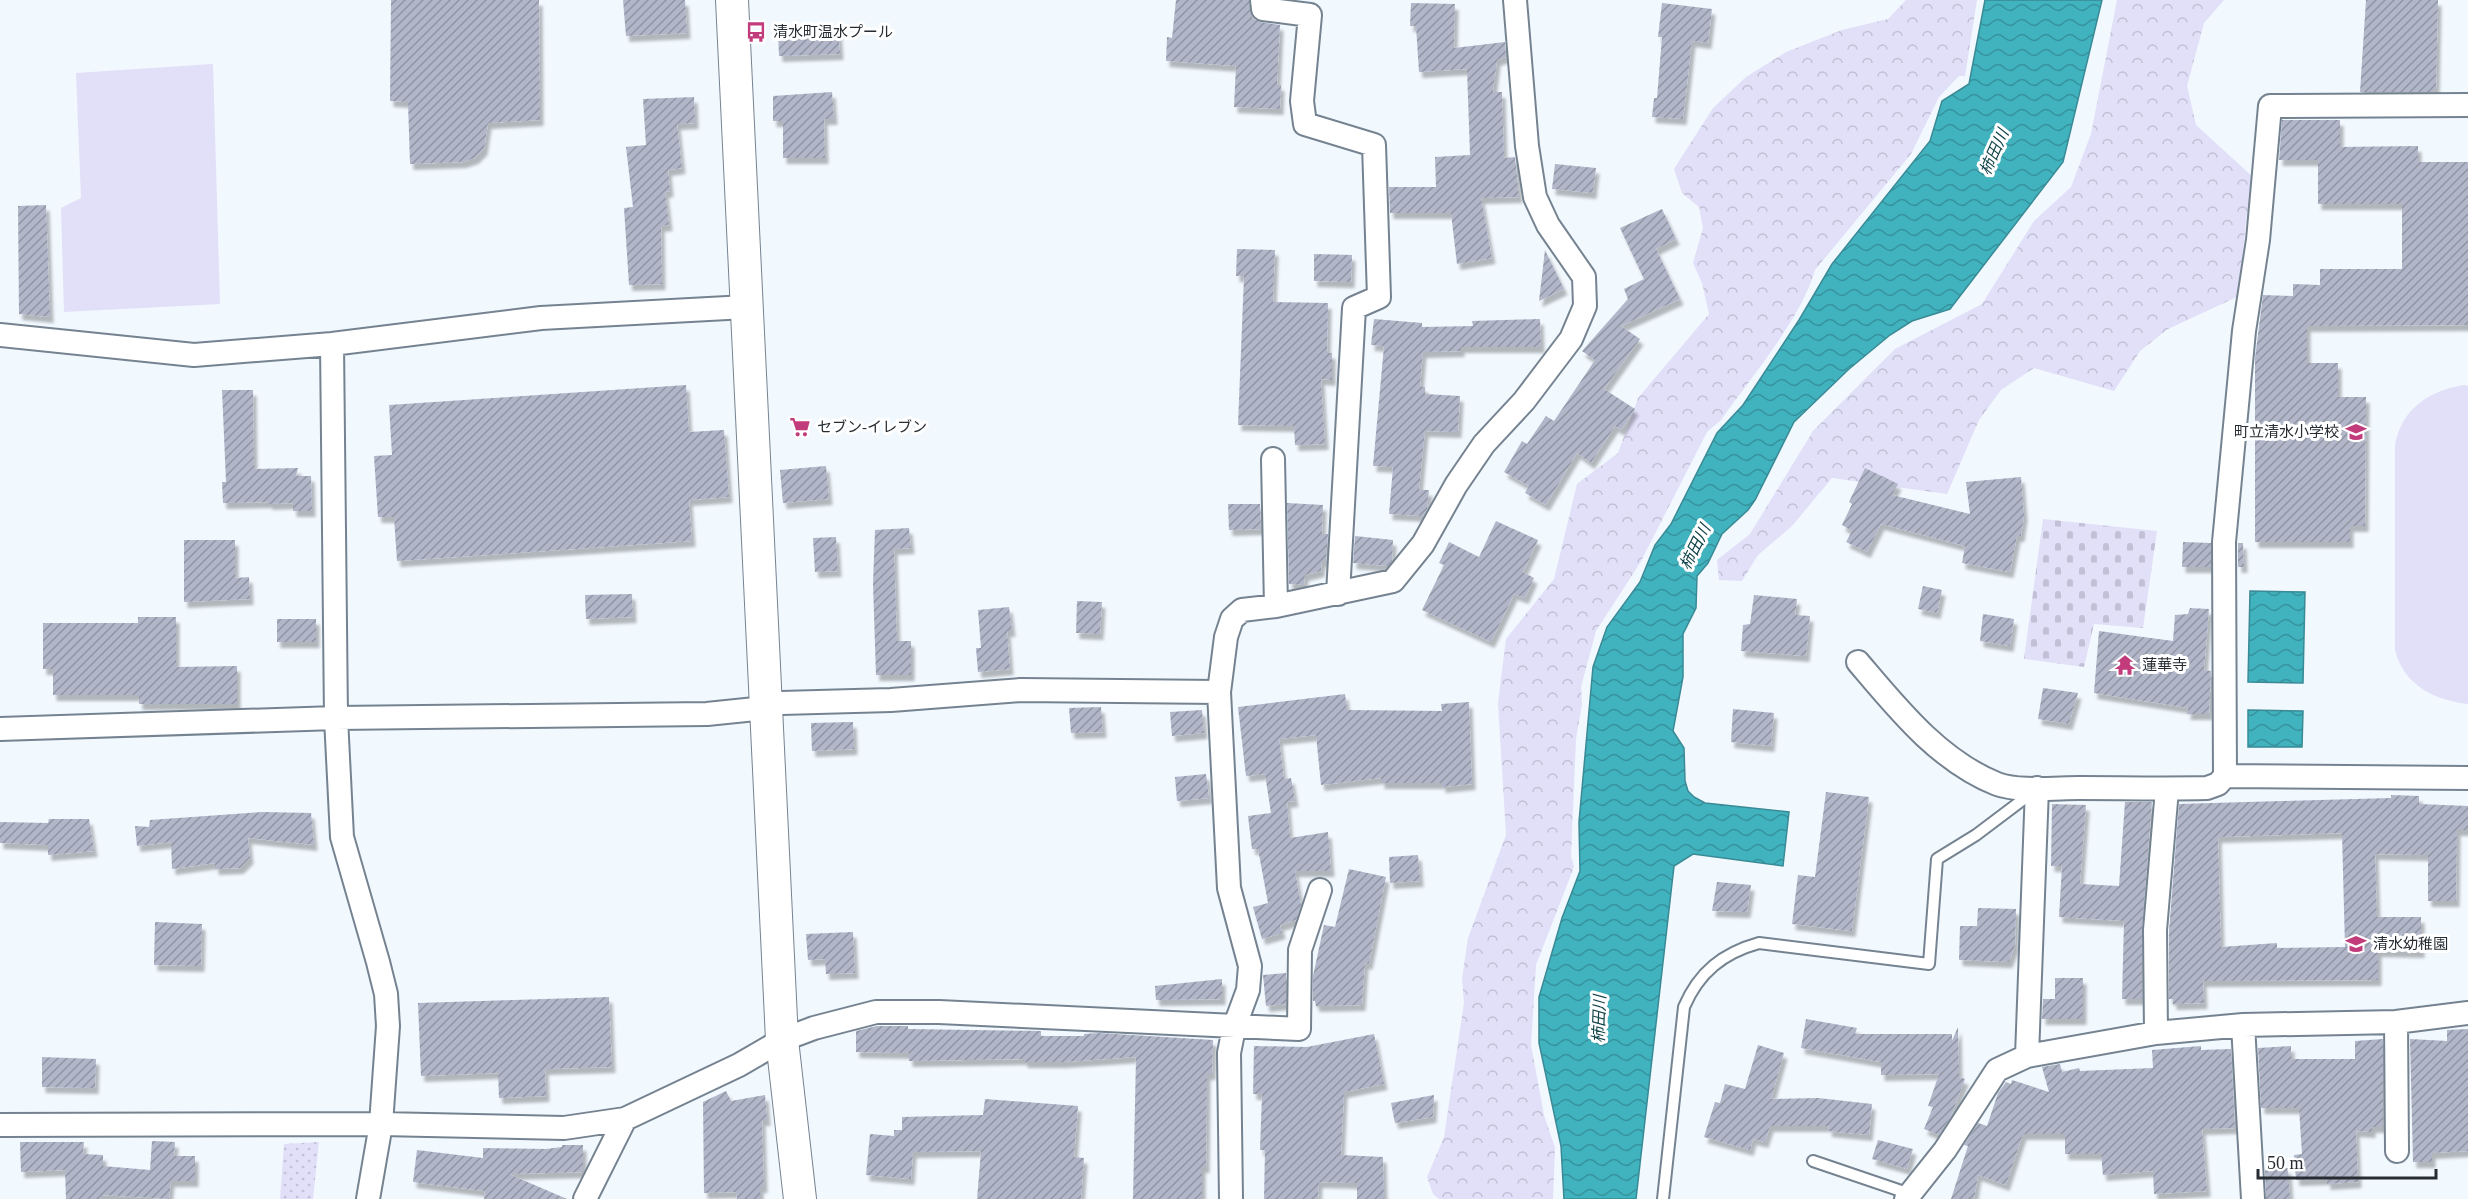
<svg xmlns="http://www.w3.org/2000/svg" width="2468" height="1199" font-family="'Times New Roman','Noto Sans JP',serif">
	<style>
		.grass { fill: url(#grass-dots) }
		.forest { fill: url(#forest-crowns) }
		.cemetery { fill: url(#cemetery-stones) }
		.pitch { fill: #e2dff9 }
		.water { fill: url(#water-waves); stroke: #398a95; stroke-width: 1.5 }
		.building { fill: url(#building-hatch); fill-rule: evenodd; filter: url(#shadow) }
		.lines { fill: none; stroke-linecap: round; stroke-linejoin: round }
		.lane-casing { stroke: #758391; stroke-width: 14 }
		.street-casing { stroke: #758391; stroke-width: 26 }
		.secondary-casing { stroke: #758391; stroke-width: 34 }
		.lane { stroke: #fff; stroke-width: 10 }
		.street { stroke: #fff; stroke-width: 22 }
		.secondary { stroke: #fff; stroke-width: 32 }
		.labels { text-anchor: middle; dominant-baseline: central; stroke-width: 6; stroke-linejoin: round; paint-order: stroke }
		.poi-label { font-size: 15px; fill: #262c32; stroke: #fff; text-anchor: start }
		.water-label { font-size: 16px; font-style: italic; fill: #114449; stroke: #fff }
	</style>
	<defs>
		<pattern id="grass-dots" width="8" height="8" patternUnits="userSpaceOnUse" patternTransform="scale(1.5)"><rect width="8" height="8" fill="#e2dff9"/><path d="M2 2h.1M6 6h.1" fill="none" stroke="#c2c0d6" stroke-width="1.8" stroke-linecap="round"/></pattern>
		<pattern id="forest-crowns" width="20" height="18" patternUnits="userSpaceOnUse" patternTransform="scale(1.5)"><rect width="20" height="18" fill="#e2dff9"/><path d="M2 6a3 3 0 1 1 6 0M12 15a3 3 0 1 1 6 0" fill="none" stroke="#c2c0d6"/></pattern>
		<pattern id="cemetery-stones" width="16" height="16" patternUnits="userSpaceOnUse" patternTransform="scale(1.5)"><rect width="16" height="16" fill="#e2dff9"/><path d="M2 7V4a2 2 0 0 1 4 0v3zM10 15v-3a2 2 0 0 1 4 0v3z" fill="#c2c0d6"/></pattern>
		<pattern id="water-waves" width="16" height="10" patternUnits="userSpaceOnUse" patternTransform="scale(1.5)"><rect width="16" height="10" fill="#41b3bf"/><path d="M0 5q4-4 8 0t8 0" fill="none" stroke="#36929c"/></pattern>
		<pattern id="building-hatch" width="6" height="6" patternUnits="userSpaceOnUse" patternTransform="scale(1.5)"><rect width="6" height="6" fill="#b1b7c9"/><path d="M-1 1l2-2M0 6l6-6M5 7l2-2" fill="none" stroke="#9095a4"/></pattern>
		<filter id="shadow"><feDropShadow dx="3.5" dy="6" stdDeviation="1.5" flood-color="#0004"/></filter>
	</defs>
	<rect width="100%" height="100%" fill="#f1f8fe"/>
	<path class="grass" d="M319,1142L313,1199H280L284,1144Z"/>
	<path class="forest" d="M1906,0H1977L1965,76H1959L1939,97L1911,154L1815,270C1801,319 1751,377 1721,420L1707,432L1640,563L1596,631L1581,687L1582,704L1576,739L1571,856L1574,867L1536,965L1531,1045L1544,1115L1555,1148L1553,1199H1439L1433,1194L1427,1177L1444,1137L1464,1003L1462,979L1468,938L1506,835L1498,703L1506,639L1554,579L1577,484L1618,453L1638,398L1709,314L1702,283L1693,263L1703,228L1699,207L1682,193L1674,169L1713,108L1746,77L1786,52L1842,30L1888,19Z
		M2117,0H2224L2204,23L2187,86L2196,125L2254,178L2246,220L2239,296L2168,329L2140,351L2114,391L2034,368L2001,390L1979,420L1947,494L1832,478L1792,526L1758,555L1742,581L1719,580L1717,560L1750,534L1813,431L1895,349L1982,304L2034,221L2071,187L2091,134Z"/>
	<path class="cemetery" d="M2043,519L2157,531L2143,628L2094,624L2084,667L2024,659Z"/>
	<path class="pitch" d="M213,64L220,304L64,312L61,208L81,198L76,73Z
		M2464,385L2468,386V704C2435,700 2404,686 2395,650V445C2402,408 2429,391 2464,385Z"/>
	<path class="water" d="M1985,0H2102L2063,162L1950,309L1912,321L1890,335L1849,369L1794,422L1755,500L1748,510L1722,534L1708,563L1697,576L1696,608L1683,634V677L1673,731L1684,748L1685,781L1688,791L1694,797L1705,803L1789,812L1783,866L1693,854L1674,866L1636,1199H1564L1561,1146L1539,1043V997L1562,918L1580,871L1579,822L1593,667L1607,627L1640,582L1655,545L1671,524L1717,433L1743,405L1799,320L1832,264L1930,141L1942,101L1969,84Z
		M2250,591L2305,592L2303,683L2248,682Z
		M2248,710L2303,711L2302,747H2248Z"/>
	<path class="building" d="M391,0H539L540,120L488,123L484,149L475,158L463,162L410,164L408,102L390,101Z
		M623,0H685L687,33L626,36Z
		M1176,0H1249L1252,18L1261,22L1280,25L1277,85H1281L1280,109L1234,107L1236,66L1166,61L1167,37L1172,38Z
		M2366,0H2438L2436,89H2433V92H2360Z
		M1411,3L1455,4L1454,48L1505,42L1506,57L1497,60L1493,92H1502L1504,158L1515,157L1519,197L1481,198L1492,258L1457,264L1451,213H1390L1389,187H1436L1435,157L1470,155L1467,69L1419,72L1416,26H1410Z
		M1662,3L1712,9L1708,43L1692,41L1683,119L1652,117L1654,98H1657L1662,37H1658Z
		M838,27L840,54L779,56L778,30Z
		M832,92L834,119H824L825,158H783V121H773V96Z
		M694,97L695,123L677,124L682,168L668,170L670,191L665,192L669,225L661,226L662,284L629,285L624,208L633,207L626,147L646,145L643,99Z
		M2282,120H2340V147L2418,146V162H2468V325L2307,326V363H2338V397H2366L2365,526H2350V542H2255V358L2263,295L2293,296V284L2320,285V269H2402V204H2318V160H2279Z
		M1555,164L1596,168L1593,193L1552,189Z
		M46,205L50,317L19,314L18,206Z
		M1662,209L1676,239L1656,249L1680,299L1621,326L1640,339L1604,389L1635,409L1621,430L1615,426L1591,463L1577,453L1546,505L1525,493L1529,486L1504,472L1522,441L1527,444L1546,416L1554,421L1595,360L1582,351L1628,299L1624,289L1644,279L1620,228Z
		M1237,249L1275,250L1273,302L1328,303L1327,353H1332V380L1321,379L1325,444L1295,445L1294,426L1238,425L1244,276H1236Z
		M1545,250L1564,289L1539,301Z
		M1314,254L1352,255L1351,282L1314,281Z
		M1374,319L1422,323V327L1473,326L1472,321L1540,319L1541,347H1461V351L1423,352L1420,386L1425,387V394L1460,396L1458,432L1425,431L1419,490H1429L1427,509L1423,516L1389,514L1393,467L1373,466L1384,346L1371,345Z
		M686,385L689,432L724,430L729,497L689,500L692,541L397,561L394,517H378L374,456L392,455L389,405Z
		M222,390H253L254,469L298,468L296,476H311L312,511H293V503L269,504V502L223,503L222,482H226Z
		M826,466L829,499L783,503L780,470Z
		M1865,468L1898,484L1892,495L1970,514L1966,482L2021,477L2024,515L2021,536H2017L2010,572L1962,563L1965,546L1881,524L1867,552L1846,542L1852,531L1842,525L1852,504L1849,502Z
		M1287,503L1323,505L1322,534H1328L1326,561H1322L1321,571L1305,575L1304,585L1289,584Z
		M1228,504H1260L1261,529L1229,530Z
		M1496,521L1538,540L1523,572L1534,578L1525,598L1514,594L1491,642L1422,610L1444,565L1439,563L1449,542L1479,557Z
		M909,528L911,548L894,549L897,641H911V675H876L873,584L875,530Z
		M1355,536L1393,540L1392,561L1388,566L1353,563Z
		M836,537L838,571L815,572L813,538Z
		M184,540H235V578L249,577L250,599L184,602Z
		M2183,542L2211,543V567H2182Z
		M2238,543H2243L2244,567H2238Z
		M1923,586L1942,590L1937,613L1918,609Z
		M632,594L633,617L586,619L585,595Z
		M1754,595L1797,599L1795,615L1810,616L1806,656L1741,651L1743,625L1750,624Z
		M1077,601L1102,602L1100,634L1076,633Z
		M1009,607L1012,631H1007L1010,669L978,672L976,648H981L978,610Z
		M2190,608L2209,609L2204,670L2211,671L2209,714H2187L2188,708L2094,693L2099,631L2173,641L2175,615L2188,614Z
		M1983,614L2014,619L2010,646L1980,641Z
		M138,617H176V667L237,666V704H139V695H53V669H43V623H138Z
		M277,619H316V642H277Z
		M2043,688L2078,693L2069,724L2038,719Z
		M1345,694L1347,710L1442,711L1441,704L1469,702L1472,784L1442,787V783H1381V778L1321,785L1316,735L1279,739L1284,779L1291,778L1295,801L1287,802L1290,838L1328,832L1331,871H1295L1301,905L1296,920L1280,925L1282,933L1262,939L1253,907L1268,903L1258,849H1252L1248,816L1271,813L1265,774L1246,776L1238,707Z
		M1101,707L1103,732L1071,733L1069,708Z
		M1733,709L1774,713L1771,746L1731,742Z
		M1202,710L1204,733L1172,736L1170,712Z
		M853,722L854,749L812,751L811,723Z
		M1206,774L1209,798L1177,801L1175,777Z
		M1826,792L1869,797L1852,931L1792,924L1798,875L1815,877Z
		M2391,795L2419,796V804L2468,806V830H2457L2456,901H2428V855L2375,854L2377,917H2421V952L2378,951V980L2203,981L2204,1003L2173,1004V999H2169V931L2179,804L2391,798ZM2342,833L2345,947L2277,948V943L2221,947L2218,837Z
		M2125,802H2152L2142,929V999H2122L2124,921L2059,917L2062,866H2051L2052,804L2086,805L2080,884L2119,886Z
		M263,812L311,813L314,845L248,838L250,858L240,868L215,869V863L172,869L171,842L137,846L135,826L149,827L150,820Z
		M49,819H89L94,851L48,855V845L0,843V822L48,823Z
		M1418,855L1420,881L1390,883L1389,857Z
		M1349,869L1386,877L1369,964L1365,963L1362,1005L1316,1006L1315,1001H1313V976L1324,925L1335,927Z
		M1717,882L1751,885L1747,912L1712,911Z
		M1978,908L2016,909L2015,946L2009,962L1959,960L1960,926H1977Z
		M155,922L202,924L201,966L154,965Z
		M853,932L855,973L826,974L825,959L808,960L806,934Z
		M1286,973V1004L1266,1006L1263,975Z
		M2055,978H2083V1019H2042L2043,999H2055Z
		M1222,979V999L1156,1000L1155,986Z
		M609,997L612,1067L545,1069L546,1096L499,1098L498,1073L421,1076L418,1003Z
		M1806,1019L1857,1028L1855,1034H1952V1041L1958,1027L1959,1077L1965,1079L1951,1116L1939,1135L1924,1129L1933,1107L1928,1106L1939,1074L1881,1075V1062L1801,1048Z
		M877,1026H908V1029L1041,1031V1036H1084V1034L1099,1033L1213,1040L1212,1074H1207L1206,1167H1202V1199H1133L1136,1057L1063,1062H1024V1059L909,1061V1053L856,1052V1031Z
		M2468,1029V1151L2432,1153V1162H2413L2410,1039L2447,1041V1030Z
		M1374,1034L1384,1084L1344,1092L1341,1155L1383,1157L1384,1199H1357V1183L1319,1182L1318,1199H1264L1265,1150H1260L1262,1094H1253L1254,1046L1307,1047Z
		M2383,1039V1127H2372V1132L2356,1131L2358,1182L2327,1184V1179L2296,1180L2294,1155L2302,1154L2299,1108H2261L2258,1048L2291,1046V1059H2355V1041Z
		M1758,1045L1784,1053L1771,1099L1818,1098L1872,1104L1869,1135L1828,1131L1829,1126H1770L1765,1142L1753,1139L1750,1150L1704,1137L1715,1102L1720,1103L1725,1084L1745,1089Z
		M2201,1046V1050L2231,1049L2235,1128L2202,1129L2207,1191L2154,1194L2153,1171L2103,1175L2101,1154H2065V1134H2023L2006,1185L1978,1175L1974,1199H1951L1968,1146L1964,1145L1978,1123L1987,1126L1998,1093L2006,1082L2011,1084L2012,1080L2049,1092L2042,1067L2060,1064L2062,1072L2079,1068L2080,1071L2153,1068L2152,1050Z
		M42,1057L96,1059L95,1088L42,1087Z
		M726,1091L731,1101L765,1095L767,1120H762L764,1187H760V1199H737L736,1192L704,1193L703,1102Z
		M1434,1095L1433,1117L1395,1123L1391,1103Z
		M985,1099L1078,1106L1074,1157L1084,1158L1081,1199H977L981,1151L913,1152L911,1179L866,1175L870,1134L894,1136V1130H902V1117L983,1115Z
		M1878,1140L1913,1149L1907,1169L1872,1159Z
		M152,1141L175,1142L174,1156H195V1181H171L169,1199L103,1195V1199H66L65,1170L21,1172L20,1142H84L83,1154L103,1155V1166L150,1170Z
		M562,1145H583V1172L509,1174L567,1199H484L485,1191L413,1182L417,1150L483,1158V1148L546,1149L562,1147Z
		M2288,1168L2290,1199H2266L2265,1170Z"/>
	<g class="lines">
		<g class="lane-casing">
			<path id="lane" d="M1813,1161L1910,1194
				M1663,1199L1684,1007C1699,972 1723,953 1759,943L1929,964L1937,859L1976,835L2033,792"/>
		</g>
		<g class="street-casing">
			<path id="street" d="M1262,0L1263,9L1310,15L1302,101L1305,124L1374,145L1379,297L1354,308L1338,594
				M0,335L194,355L332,344L541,318L746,307
				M332,344L336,718L342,837L378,962L386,994L388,1026L381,1124L368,1199
				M1273,459L1276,606
				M1858,662C1897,708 1939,761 1997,784C2018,792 2056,788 2079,788C2121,788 2164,789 2207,788L2218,784L2225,776L2468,778
				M1219,692L1229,888L1250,966L1248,990L1234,1028L1229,1053L1231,1199
				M0,729L336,718L707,714L765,708L781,703L891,700L1021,690L1219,692L1226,637L1232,619L1242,610L1276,606L1393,581L1423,544L1456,485L1484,444L1524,401L1571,339L1585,306L1584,277L1548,225L1535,197L1527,146L1515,0
				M2225,776L2224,542L2244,331L2258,240L2270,106L2468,105
				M2396,1022L2397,1151
				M2243,1025L2253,1199
				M2156,1033L2155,930L2167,789
				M2027,1056L2037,788
				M0,1125L381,1124L564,1128L625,1119L739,1065L782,1040L814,1028L876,1012H939L1299,1029L1300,950L1320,890
				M585,1199L625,1119
				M1906,1199L1945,1150L1997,1070L2027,1056L2156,1033L2243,1025L2396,1022L2468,1013"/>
		</g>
		<g class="secondary-casing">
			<path id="secondary" d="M732,0L782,1040L800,1199"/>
		</g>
		<use href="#lane" class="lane"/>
		<use href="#street" class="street"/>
		<use href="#secondary" class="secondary"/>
	</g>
	<defs>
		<g id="bus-bare" transform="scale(1.62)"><path d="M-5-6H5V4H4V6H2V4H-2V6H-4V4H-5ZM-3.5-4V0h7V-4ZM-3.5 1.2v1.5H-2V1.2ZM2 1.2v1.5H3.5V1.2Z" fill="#c23c7c" stroke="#fff" stroke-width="2.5" paint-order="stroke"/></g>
		<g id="supermarket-bare" transform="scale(1.62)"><path d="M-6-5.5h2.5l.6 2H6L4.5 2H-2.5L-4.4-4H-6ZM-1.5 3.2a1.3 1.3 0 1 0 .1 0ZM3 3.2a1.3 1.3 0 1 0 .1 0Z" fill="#c23c7c" stroke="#fff" stroke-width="2.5" paint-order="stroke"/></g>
		<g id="school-bare" transform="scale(1.62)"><path d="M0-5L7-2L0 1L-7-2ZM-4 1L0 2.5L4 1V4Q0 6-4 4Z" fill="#c23c7c" stroke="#fff" stroke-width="2.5" paint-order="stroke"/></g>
		<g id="temple-bare" transform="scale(1.62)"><path d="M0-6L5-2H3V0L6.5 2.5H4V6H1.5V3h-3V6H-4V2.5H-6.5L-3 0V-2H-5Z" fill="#c23c7c" stroke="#fff" stroke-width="2.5" paint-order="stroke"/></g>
	</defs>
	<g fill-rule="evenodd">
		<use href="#bus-bare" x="756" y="32"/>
		<use href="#supermarket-bare" x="800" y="427"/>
		<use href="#school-bare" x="2356" y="432"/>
		<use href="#temple-bare" x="2125" y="665"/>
		<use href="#school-bare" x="2356" y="944"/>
	</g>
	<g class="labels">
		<g class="poi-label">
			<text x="773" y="32">清水町温水プール</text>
			<text x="817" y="427">セブン-イレブン</text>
			<text x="2339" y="432" text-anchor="end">町立清水小学校</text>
			<text x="2142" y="665">蓮華寺</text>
			<text x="2373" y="944">清水幼稚園</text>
		</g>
		<g class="water-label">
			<text transform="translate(1994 152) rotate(-66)">柿田川</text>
			<text transform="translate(1695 547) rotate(-63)">柿田川</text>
			<text transform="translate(1599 1019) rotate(-88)">柿田川</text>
		</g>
	</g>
	<path d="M2258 1169v9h178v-9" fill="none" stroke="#262c32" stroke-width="3"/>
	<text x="2267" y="1169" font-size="18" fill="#262c32" stroke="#ffffff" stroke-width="4.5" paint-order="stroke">50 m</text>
</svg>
